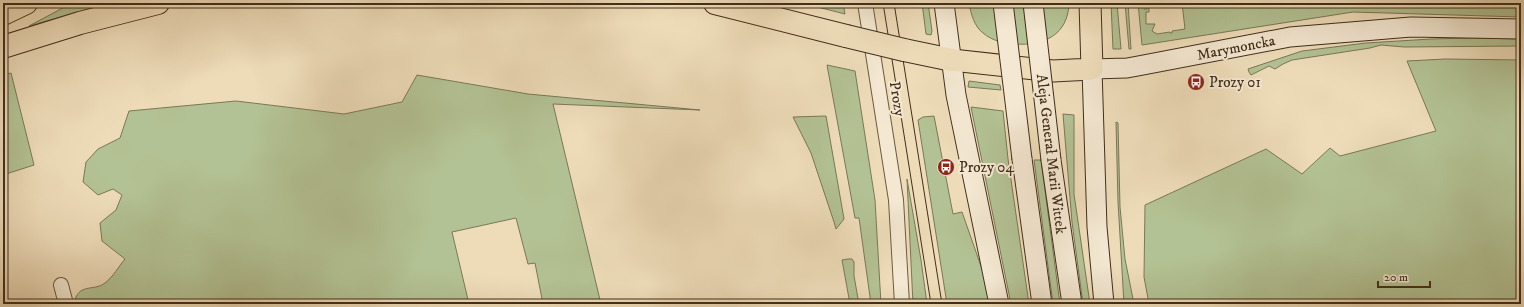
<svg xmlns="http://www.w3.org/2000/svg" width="1524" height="307" font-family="'IM FELL DW Pica',serif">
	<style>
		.green { fill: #b3c294; stroke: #7a7858 }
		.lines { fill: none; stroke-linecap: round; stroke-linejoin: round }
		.minor-casing { stroke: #6c5a42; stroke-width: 16 }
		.secondary-casing { stroke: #412e1b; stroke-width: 21 }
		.primary-casing { stroke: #412e1b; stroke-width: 23 }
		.trunk-casing { stroke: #412e1b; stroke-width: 24 }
		.minor { stroke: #f4e8d2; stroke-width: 14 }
		.secondary { stroke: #f4e8d2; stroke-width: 19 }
		.primary { stroke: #eedcb9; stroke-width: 21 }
		.trunk { stroke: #eedcb9; stroke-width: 22 }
		.tram { stroke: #412e1b; stroke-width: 1 }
		.secondary-bridge-casing { stroke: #412e1b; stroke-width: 21; stroke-linecap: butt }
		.trunk-bridge-casing { stroke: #412e1b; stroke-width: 24; stroke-linecap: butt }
		.secondary-bridge { stroke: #f4e8d2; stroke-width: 19 }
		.trunk-bridge { stroke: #eedcb9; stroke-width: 22 }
		.labels { text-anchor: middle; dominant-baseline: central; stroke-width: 4; stroke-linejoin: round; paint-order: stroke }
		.street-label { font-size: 15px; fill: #412e1b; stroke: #f4e8d2 }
		.poi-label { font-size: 15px; fill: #412e1b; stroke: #f4e8d2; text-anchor: start }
	</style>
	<rect width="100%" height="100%" fill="#eedcb9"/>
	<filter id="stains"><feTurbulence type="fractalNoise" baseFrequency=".005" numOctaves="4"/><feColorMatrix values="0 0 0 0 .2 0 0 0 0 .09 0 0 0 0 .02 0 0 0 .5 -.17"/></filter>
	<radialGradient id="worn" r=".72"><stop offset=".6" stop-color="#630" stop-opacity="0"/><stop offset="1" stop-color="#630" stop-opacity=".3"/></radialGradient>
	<path class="green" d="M72,3H110L29,26Z
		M802,3H843L845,14Z
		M922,3H928L932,31L931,35L926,34Z
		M969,3H1069C1068,35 1044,46 1015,44C1004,43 992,41 983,33C974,26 971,14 969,3Z
		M1111,3H1117L1121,49H1113Z
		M1125,3H1128L1131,49H1129Z
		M1138,3H1144V9H1147V3H1149V12H1146V24H1155L1152,31L1157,34L1170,32V33H1172V31L1185,29L1182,3H1521V17L1353,12L1142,45Z
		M1473,38L1521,39V46L1404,47L1381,45L1370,48L1292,60L1283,64L1275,69L1269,66L1251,75L1249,72L1248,69L1302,51L1366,43L1431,39Z
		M1445,59L1521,60V304H1149L1144,277L1145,205L1266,149L1302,174L1330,148L1340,156L1436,131L1407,61Z
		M827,65L855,71L875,200L881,304H871L859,218H855Z
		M11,73L34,165L3,175V75Z
		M417,75L528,94L700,110L553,104L601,304H543L535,263L528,264L516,218L452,232L469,304H74C78,282 93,292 105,283C113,277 119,266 125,259L102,241L100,223L116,210L122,195L113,189L98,195L83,182L86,162L98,149L120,138L129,111L236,101L344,114L402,102Z
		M969,81L1000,85L1001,90L968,87Z
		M971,107L1003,111L1008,159L1029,304H1011Z
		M1063,114L1074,115V194L1090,304H1083L1072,222Z
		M826,116L844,219L836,229L834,222L811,153L793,117Z
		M934,116L953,214L962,212L983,272L990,304H947L918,120L923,117Z
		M1116,122L1118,123L1120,207L1125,259L1134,304H1124L1118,202Z
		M1034,160H1041L1060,304H1053Z
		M907,179L921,260L927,304H913Z
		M848,259H852L854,262V276L859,304H850L842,260Z"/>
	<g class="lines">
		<g class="minor-casing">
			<path id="minor" d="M865,3L896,200L902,304
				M61,285L66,304"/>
		</g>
		<g class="secondary-casing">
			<path id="secondary" d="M944,3L956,95L999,304
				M1022,159L1042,304
				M1051,160L1072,304
				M1104,304L1097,227L1092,69L1127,68L1138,66L1290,37L1411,27L1521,29"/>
		</g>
		<g class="primary-casing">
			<path id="primary" d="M952,60L1053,71L1092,69L1090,3"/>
		</g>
		<g class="trunk-casing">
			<path id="trunk" d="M715,3L846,36
				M3,14L26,3
				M3,47L80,23L158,3
				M904,50L952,60"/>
		</g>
		<use href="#minor" class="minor"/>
		<use href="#secondary" class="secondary"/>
		<use href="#primary" class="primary"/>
		<use href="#trunk" class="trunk"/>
		<path class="tram" d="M883,3L931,304
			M894,3L942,304"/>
		<g class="secondary-bridge-casing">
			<path id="secondary-bridge" d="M1003,3L1022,159
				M1033,3L1051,160"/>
		</g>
		<g class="trunk-bridge-casing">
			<path id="trunk-bridge" d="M846,36L904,50"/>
		</g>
		<use href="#secondary-bridge" class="secondary-bridge"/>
		<use href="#trunk-bridge" class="trunk-bridge"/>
	</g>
	<defs>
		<g id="bus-disc" transform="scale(0.9)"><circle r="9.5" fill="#8f2418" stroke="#f4e8d2"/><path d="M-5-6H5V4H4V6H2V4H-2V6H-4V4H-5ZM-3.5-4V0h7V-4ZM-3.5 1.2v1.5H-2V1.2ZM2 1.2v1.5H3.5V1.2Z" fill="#fff"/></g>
	</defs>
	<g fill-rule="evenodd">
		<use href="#bus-disc" x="1196" y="82"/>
		<use href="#bus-disc" x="946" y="167"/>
	</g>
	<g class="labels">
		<g class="street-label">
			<text transform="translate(1236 48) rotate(-11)">Marymoncka</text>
			<text transform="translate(897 99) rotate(81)">Prozy</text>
			<text transform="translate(1051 154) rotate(83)">Aleja Generał Marii Wittek</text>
		</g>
		<g class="poi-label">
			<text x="1209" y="82">Prozy 01</text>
			<text x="959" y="167">Prozy 04</text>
		</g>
	</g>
	<rect width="1524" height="307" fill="none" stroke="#eedcb9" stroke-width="16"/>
	<rect x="4" y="4" width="1516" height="299" fill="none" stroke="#412e1b" stroke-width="2"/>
	<rect x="8" y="8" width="1508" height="291" fill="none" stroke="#412e1b"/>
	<path d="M1378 281v6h52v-6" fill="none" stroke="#412e1b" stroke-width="2"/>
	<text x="1384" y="281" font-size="12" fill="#412e1b" stroke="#f4e8d2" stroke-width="3" paint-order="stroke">20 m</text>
	<rect width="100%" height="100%" filter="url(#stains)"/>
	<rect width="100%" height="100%" fill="url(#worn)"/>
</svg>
